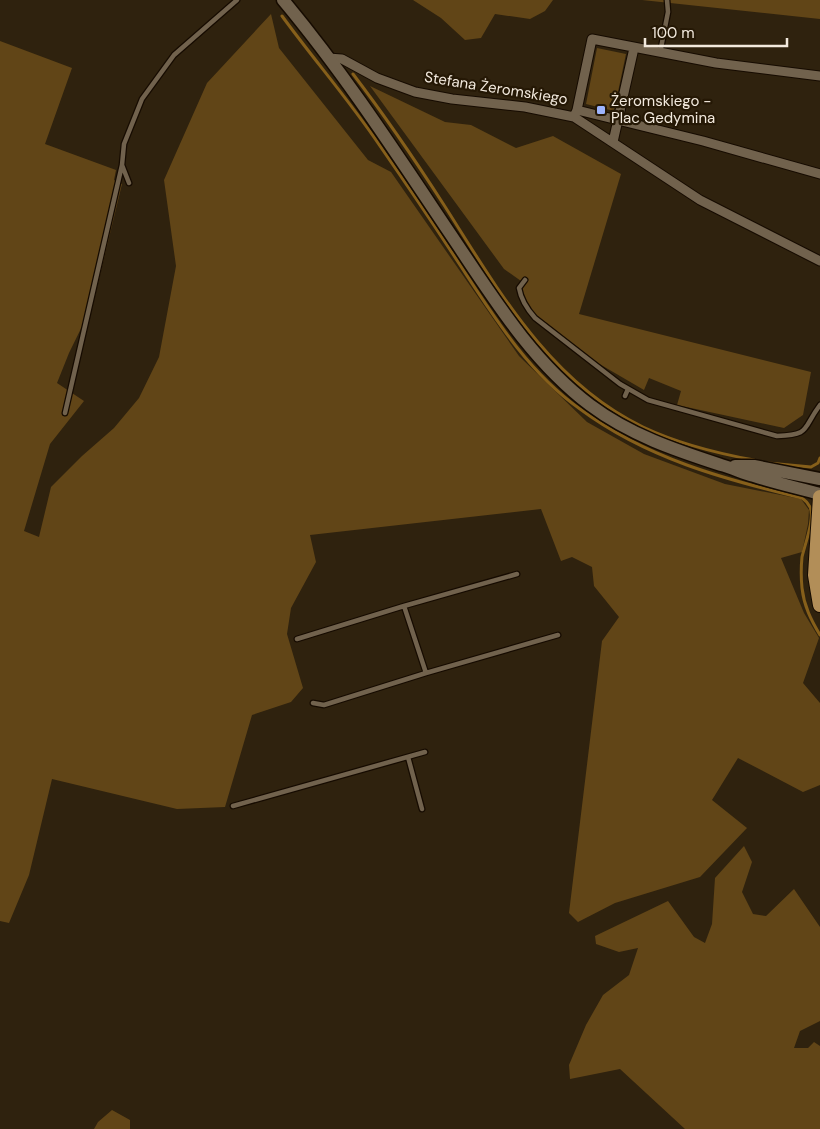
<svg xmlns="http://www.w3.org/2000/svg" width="820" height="1129" font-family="'DM Sans',sans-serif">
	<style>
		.green { fill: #614517 }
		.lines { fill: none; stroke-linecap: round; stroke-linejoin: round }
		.stream { stroke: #865f1a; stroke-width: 3 }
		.lane-casing { stroke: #160b00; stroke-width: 7 }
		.street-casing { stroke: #160b00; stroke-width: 11 }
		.secondary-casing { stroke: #160b00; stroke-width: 15 }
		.primary-casing { stroke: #160b00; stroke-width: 16 }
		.lane { stroke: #71624d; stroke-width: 4.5 }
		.street { stroke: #71624d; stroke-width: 9 }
		.secondary { stroke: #71624d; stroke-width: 12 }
		.primary { stroke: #b28e58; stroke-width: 14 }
		.poi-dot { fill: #9db4fd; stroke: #251805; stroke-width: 2 }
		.labels { text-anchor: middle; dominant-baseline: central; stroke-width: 4.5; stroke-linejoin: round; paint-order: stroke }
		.street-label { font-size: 15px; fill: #f2e9dd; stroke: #251805 }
		.poi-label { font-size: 15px; fill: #f2e9dd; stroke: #251805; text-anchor: start }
	</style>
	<rect width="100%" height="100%" fill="#2f220e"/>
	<path class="green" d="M413,0H553L545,11L530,19L495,14L481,38L465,40L441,18Z
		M642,0H820V19Z
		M271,14L279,48L368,160L391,172L519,356L587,422L644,454L725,484L801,499L809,510L808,524L802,552L781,558L804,613L819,638L803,683L820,703V785L803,792L738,758L712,800L747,828L700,877L615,903L578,922L569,913L602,641L619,617L594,586L592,567L572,557L561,561L541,509L310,535L316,562L291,608L287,634L303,688L291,702L252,715L225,807L177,809L52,779L29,875L9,923L0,921V41L72,68L45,144L116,170L114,180L122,184L93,304L69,353L57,383L84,401L50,444L24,531L39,537L51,487L82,456L114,428L139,398L159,357L176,266L164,180L207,83Z
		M597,48L626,54L614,111L586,104Z
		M370,86L445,122L471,125L516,148L553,136L621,174L579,314L811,372L803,415L784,428L677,405L681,391L649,378L644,390L596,362L526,307L521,281L504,269Z
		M744,846L752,862L742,892L753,914L766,916L794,889L820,927V1021L800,1031L794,1048H808L814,1042L820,1046V1129H685L620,1069L570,1079L569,1065L586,1025L603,995L629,975L638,948L619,952L596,944L595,936L668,901L694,937L705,943L712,924L715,878Z
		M112,1110L130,1120V1129H94L98,1122Z"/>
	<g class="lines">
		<path class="stream" d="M282,16C314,60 350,101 380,146C407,185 434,225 460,265C494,317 528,372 580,409C646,458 723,479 802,498C805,500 808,503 810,507C815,518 805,544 802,557C801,567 801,578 802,588C804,606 811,620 820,635
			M353,74C385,116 415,160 444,205C497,288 549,382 643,427C679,444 715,453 754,460
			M768,463L811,467L818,463L820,458"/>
		<g class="lane-casing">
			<path id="lane" d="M660,53L668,12L667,0
				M129,183L122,165L124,144L142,99L174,55L237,0
				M525,280L519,288C521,300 527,309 535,318L620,384L648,400L777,436C811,435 802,429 820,405
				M625,396L628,389
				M65,413L122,165
				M404,606L517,574
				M297,639L404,606L426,673
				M313,703L324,705L426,673L558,635
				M408,757L422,809
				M233,806L425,752"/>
		</g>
		<g class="street-casing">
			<path id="street" d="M328,58L342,59L377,78L415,92L452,99L525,107L574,117L700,200L820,261
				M577,110L703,141L820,174
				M574,117L577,110L592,39L716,63L820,76
				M613,142L634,48"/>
		</g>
		<g class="secondary-casing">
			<path id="secondary" d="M283,0C344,73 396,153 449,232C491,294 530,360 590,405C630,435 675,450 721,465C732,468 743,473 754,476C776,483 798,488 820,494
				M735,466H754L820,479"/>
		</g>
		<g class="primary-casing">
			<path id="primary" d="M820,497L815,575L820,605"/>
		</g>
		<use href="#lane" class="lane"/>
		<use href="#street" class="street"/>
		<use href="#secondary" class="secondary"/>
		<use href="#primary" class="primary"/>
	</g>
	<rect class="poi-dot" x="596" y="105" width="10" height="10" rx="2.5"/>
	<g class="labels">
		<g class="street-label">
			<text transform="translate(496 88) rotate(9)">Stefana Żeromskiego</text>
		</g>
		<g class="poi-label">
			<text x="611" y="101">Żeromskiego -<tspan x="611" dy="17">Plac Gedymina</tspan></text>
		</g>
	</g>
	<path d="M645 38v8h142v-8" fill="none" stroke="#f2e9dd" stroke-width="2.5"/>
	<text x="652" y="38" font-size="15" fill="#f2e9dd" stroke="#251805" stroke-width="4" paint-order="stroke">100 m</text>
</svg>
